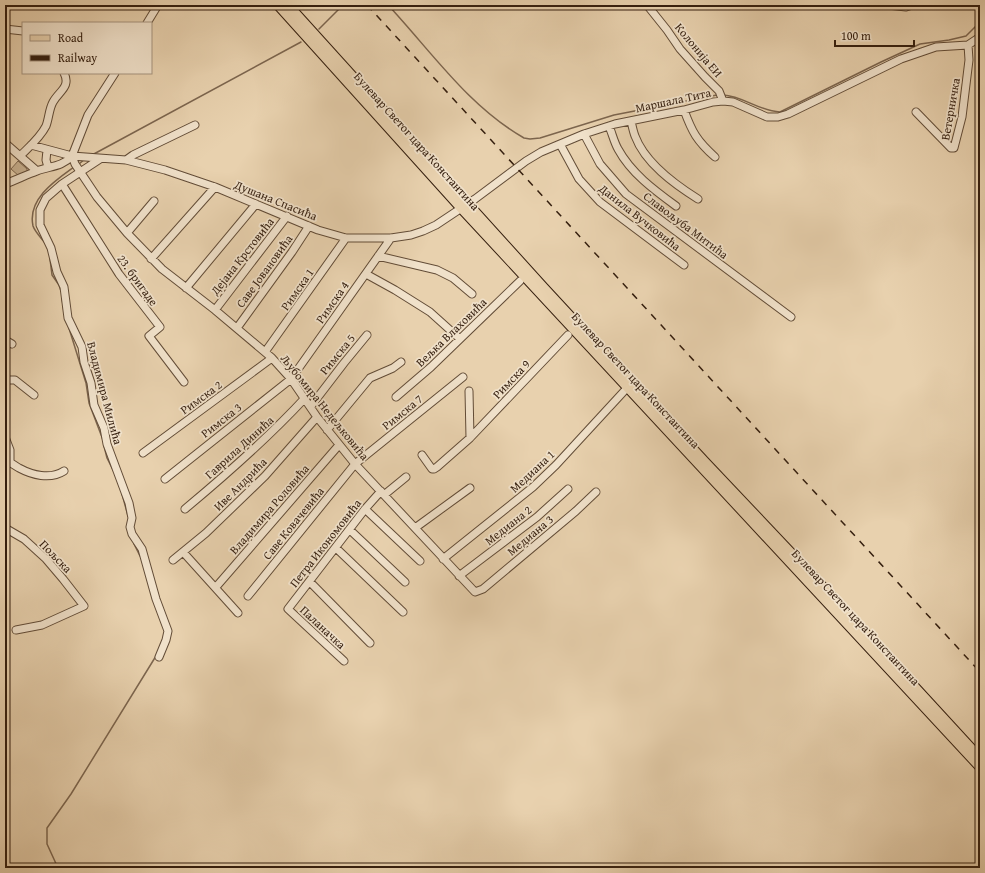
<svg xmlns="http://www.w3.org/2000/svg" width="985" height="873" font-family="'Gentium Book Plus',serif">
	<style>
		.green { fill: #cab393; stroke: #806951 }
		.lines { fill: none; stroke-linecap: round; stroke-linejoin: round }
		.stream { stroke: #7c654e; stroke-width: 1.5 }
		.minor-casing { stroke: #624c37; stroke-width: 9 }
		.major-casing { stroke: #351f0f; stroke-width: 11 }
		.minor { stroke: #f0e1ca; stroke-width: 7 }
		.major { stroke: #e8d1ae; stroke-width: 9 }
		.rail { stroke: #351f0f; stroke-width: 1.5; stroke-dasharray: 7 7; stroke-linecap: butt }
		.labels { text-anchor: middle; dominant-baseline: central; stroke-width: 3.5; stroke-linejoin: round; paint-order: stroke }
		.street-label { font-size: 12px; fill: #351f0f; stroke: #f0e1ca }
	</style>
	<rect width="100%" height="100%" fill="#e8d1ae"/>
	<filter id="stains"><feTurbulence type="fractalNoise" baseFrequency=".005" numOctaves="4"/><feColorMatrix values="0 0 0 0 .2 0 0 0 0 .09 0 0 0 0 .02 0 0 0 .5 -.17"/></filter>
	<radialGradient id="worn" r=".72"><stop offset=".6" stop-color="#630" stop-opacity="0"/><stop offset="1" stop-color="#630" stop-opacity=".3"/></radialGradient>
	<path class="green" d="M18,161L27,169V172L19,176L11,169Z"/>
	<g class="lines">
		<path class="stream" d="M388,5C431,51 468,106 524,138L530,139L540,138L614,115L717,95
			M319,29L343,5
			M723,95C743,96 759,111 780,112L881,62L920,44L949,40L966,36L980,22
			M92,155L301,42
			M79,164L85,159
			M46,244C42,239 35,232 33,226C27,199 56,180 74,167
			M50,259L52,275L59,285L61,291
			M62,298L64,312
			M68,325L86,383L89,403L103,440
			M104,446L107,458L114,472
			M122,494L128,516
			M134,544L140,556
			M58,868L47,844V828L71,794L156,656"/>
		<g class="minor-casing">
			<path id="minor" d="M647,5L667,30L680,49L705,77L719,91L723,101
				M888,5L906,7L912,5
				M147,23L158,5
				M5,29L23,31
				M684,110C692,132 697,141 715,157
				M916,112L951,148H954L962,117L969,60L968,45
				M631,121C632,125 633,131 635,136C645,163 674,184 698,199
				M609,126C612,133 614,142 618,149C631,173 654,190 676,206
				M584,134L600,164L626,194L791,317
				M5,143L37,171
				M560,144L579,179L600,202L684,265
				M31,145L72,156L126,160L165,170L215,187L318,230L346,238H391L411,235L423,231L436,225L475,199L526,161L541,152L584,134L615,124L684,110L713,102L723,101L733,102L767,117H778L788,114L901,59L936,47L968,45L980,37
				M47,150L46,160L48,167
				M20,156C29,147 40,138 46,126C49,118 49,109 53,102C59,91 71,87 64,73
				M72,156L75,164L97,197L127,233L162,269L215,310L272,358L291,379L317,417L355,464L475,592L483,589L576,511L596,492
				M100,159L62,184L46,198L40,210V225L51,248L57,272L64,287L68,318L82,347L84,362L91,383L94,405L104,428L107,444L129,503L132,518L130,527L132,534L142,549L156,599L168,631L166,640L159,657
				M126,160L133,155L195,125
				M5,184C16,180 26,175 37,171C50,166 62,167 72,156L88,115L115,73
				M62,184L119,274L160,327L149,336L184,382
				M127,233L154,201
				M378,256L437,270L453,278L472,294
				M151,259L215,187
				M366,274L395,290L430,312L460,339
				M186,288L256,204
				M215,310L287,216
				M237,328L292,252L309,226
				M5,340L12,344
				M265,352L346,238
				M5,380H15L34,395
				M469,391L470,438
				M396,397L431,367L520,281
				M311,406L344,363L367,335
				M327,430L370,378L393,368L401,362
				M5,437L10,450V461
				M143,453L272,358
				M422,455L432,469H434L437,467L470,438L568,335
				M5,460C10,462 14,465 19,468C32,475 50,480 64,471
				M165,479L291,379L391,238
				M384,495L406,477
				M185,509C227,474 268,438 305,398
				M365,509L420,561
				M5,528L24,539L46,559L63,579L84,606L42,625L16,630
				M415,528L470,488
				M350,530L405,582
				M336,548L403,612
				M183,552L238,613
				M443,559L533,487L556,465L627,388
				M173,560L206,533L265,476L317,417
				M459,576L537,517L568,489
				M310,582L370,643
				M216,587L339,445
				M248,596L355,464L463,377
				M344,661L288,609L365,509L381,491"/>
		</g>
		<g class="major-casing">
			<path id="major" d="M278,5L461,208L980,767
				M288,5L544,288L705,462L811,574L980,758"/>
		</g>
		<use href="#minor" class="minor"/>
		<use href="#major" class="major"/>
		<path class="rail" d="M367,5L980,672"/>
	</g>
	<g class="labels">
		<g class="street-label">
			<text transform="translate(699 50) rotate(50)">Колонија ЕИ</text>
			<text transform="translate(673 100) rotate(-12)">Маршала Тита</text>
			<text transform="translate(950 109) rotate(-80)">Ветерничка</text>
			<text transform="translate(417 141) rotate(48)">Булевар Светог цара Константина</text>
			<text transform="translate(276 200) rotate(22)">Душана Спасића</text>
			<text transform="translate(640 217) rotate(38)">Данила Вучковића</text>
			<text transform="translate(686 225) rotate(37)">Славољуба Митића</text>
			<text transform="translate(242 256) rotate(-52)">Дејана Крстовића</text>
			<text transform="translate(264 271) rotate(-54)">Саве Јовановића</text>
			<text transform="translate(138 280) rotate(54)">23. бригаде</text>
			<text transform="translate(297 289) rotate(-55)">Римска 1</text>
			<text transform="translate(332 302) rotate(-55)">Римска 4</text>
			<text transform="translate(451 332) rotate(-44)">Вељка Влаховића</text>
			<text transform="translate(337 354) rotate(-51)">Римска 5</text>
			<text transform="translate(511 379) rotate(-47)">Римска 9</text>
			<text transform="translate(636 380) rotate(47)">Булевар Светог цара Константина</text>
			<text transform="translate(105 393) rotate(75)">Владимира Милића</text>
			<text transform="translate(201 397) rotate(-36)">Римска 2</text>
			<text transform="translate(325 407) rotate(51)">Љубомира Недељковића</text>
			<text transform="translate(402 412) rotate(-39)">Римска 7</text>
			<text transform="translate(221 420) rotate(-38)">Римска 3</text>
			<text transform="translate(239 447) rotate(-42)">Гаврила Динића</text>
			<text transform="translate(532 471) rotate(-43)">Медиана 1</text>
			<text transform="translate(240 484) rotate(-45)">Иве Андрића</text>
			<text transform="translate(269 509) rotate(-49)">Владимира Роловића</text>
			<text transform="translate(293 523) rotate(-51)">Саве Ковачевића</text>
			<text transform="translate(508 525) rotate(-38)">Медиана 2</text>
			<text transform="translate(530 535) rotate(-40)">Медиана 3</text>
			<text transform="translate(325 543) rotate(-52)">Петра Икономовића</text>
			<text transform="translate(56 556) rotate(46)">Пољска</text>
			<text transform="translate(856 617) rotate(47)">Булевар Светог цара Константина</text>
			<text transform="translate(323 627) rotate(43)">Паланачка</text>
		</g>
	</g>
	<rect width="985" height="873" fill="none" stroke="#e8d1ae" stroke-width="20"/>
	<rect x="6" y="6" width="973" height="861" fill="none" stroke="#351f0f" stroke-width="2"/>
	<rect x="10" y="10" width="965" height="853" fill="none" stroke="#351f0f"/>
	<rect x="22" y="22" width="130" height="52" fill="#f0e1ca" stroke="#a5937f"/>
	<rect x="30" y="35" width="20" height="6" fill="#e8d1ae" stroke="#a5937f"/>
	<text x="58" y="42" font-size="12" fill="#351f0f">Road</text>
	<rect x="30" y="55" width="20" height="6" fill="#351f0f" stroke="#a5937f"/>
	<text x="58" y="62" font-size="12" fill="#351f0f">Railway</text>
	<path d="M835 40v6h79v-6" fill="none" stroke="#351f0f" stroke-width="2"/>
	<text x="841" y="40" font-size="12" fill="#351f0f" stroke="#f0e1ca" stroke-width="3" paint-order="stroke">100 m</text>
	<rect width="100%" height="100%" filter="url(#stains)"/>
	<rect width="100%" height="100%" fill="url(#worn)"/>
</svg>
